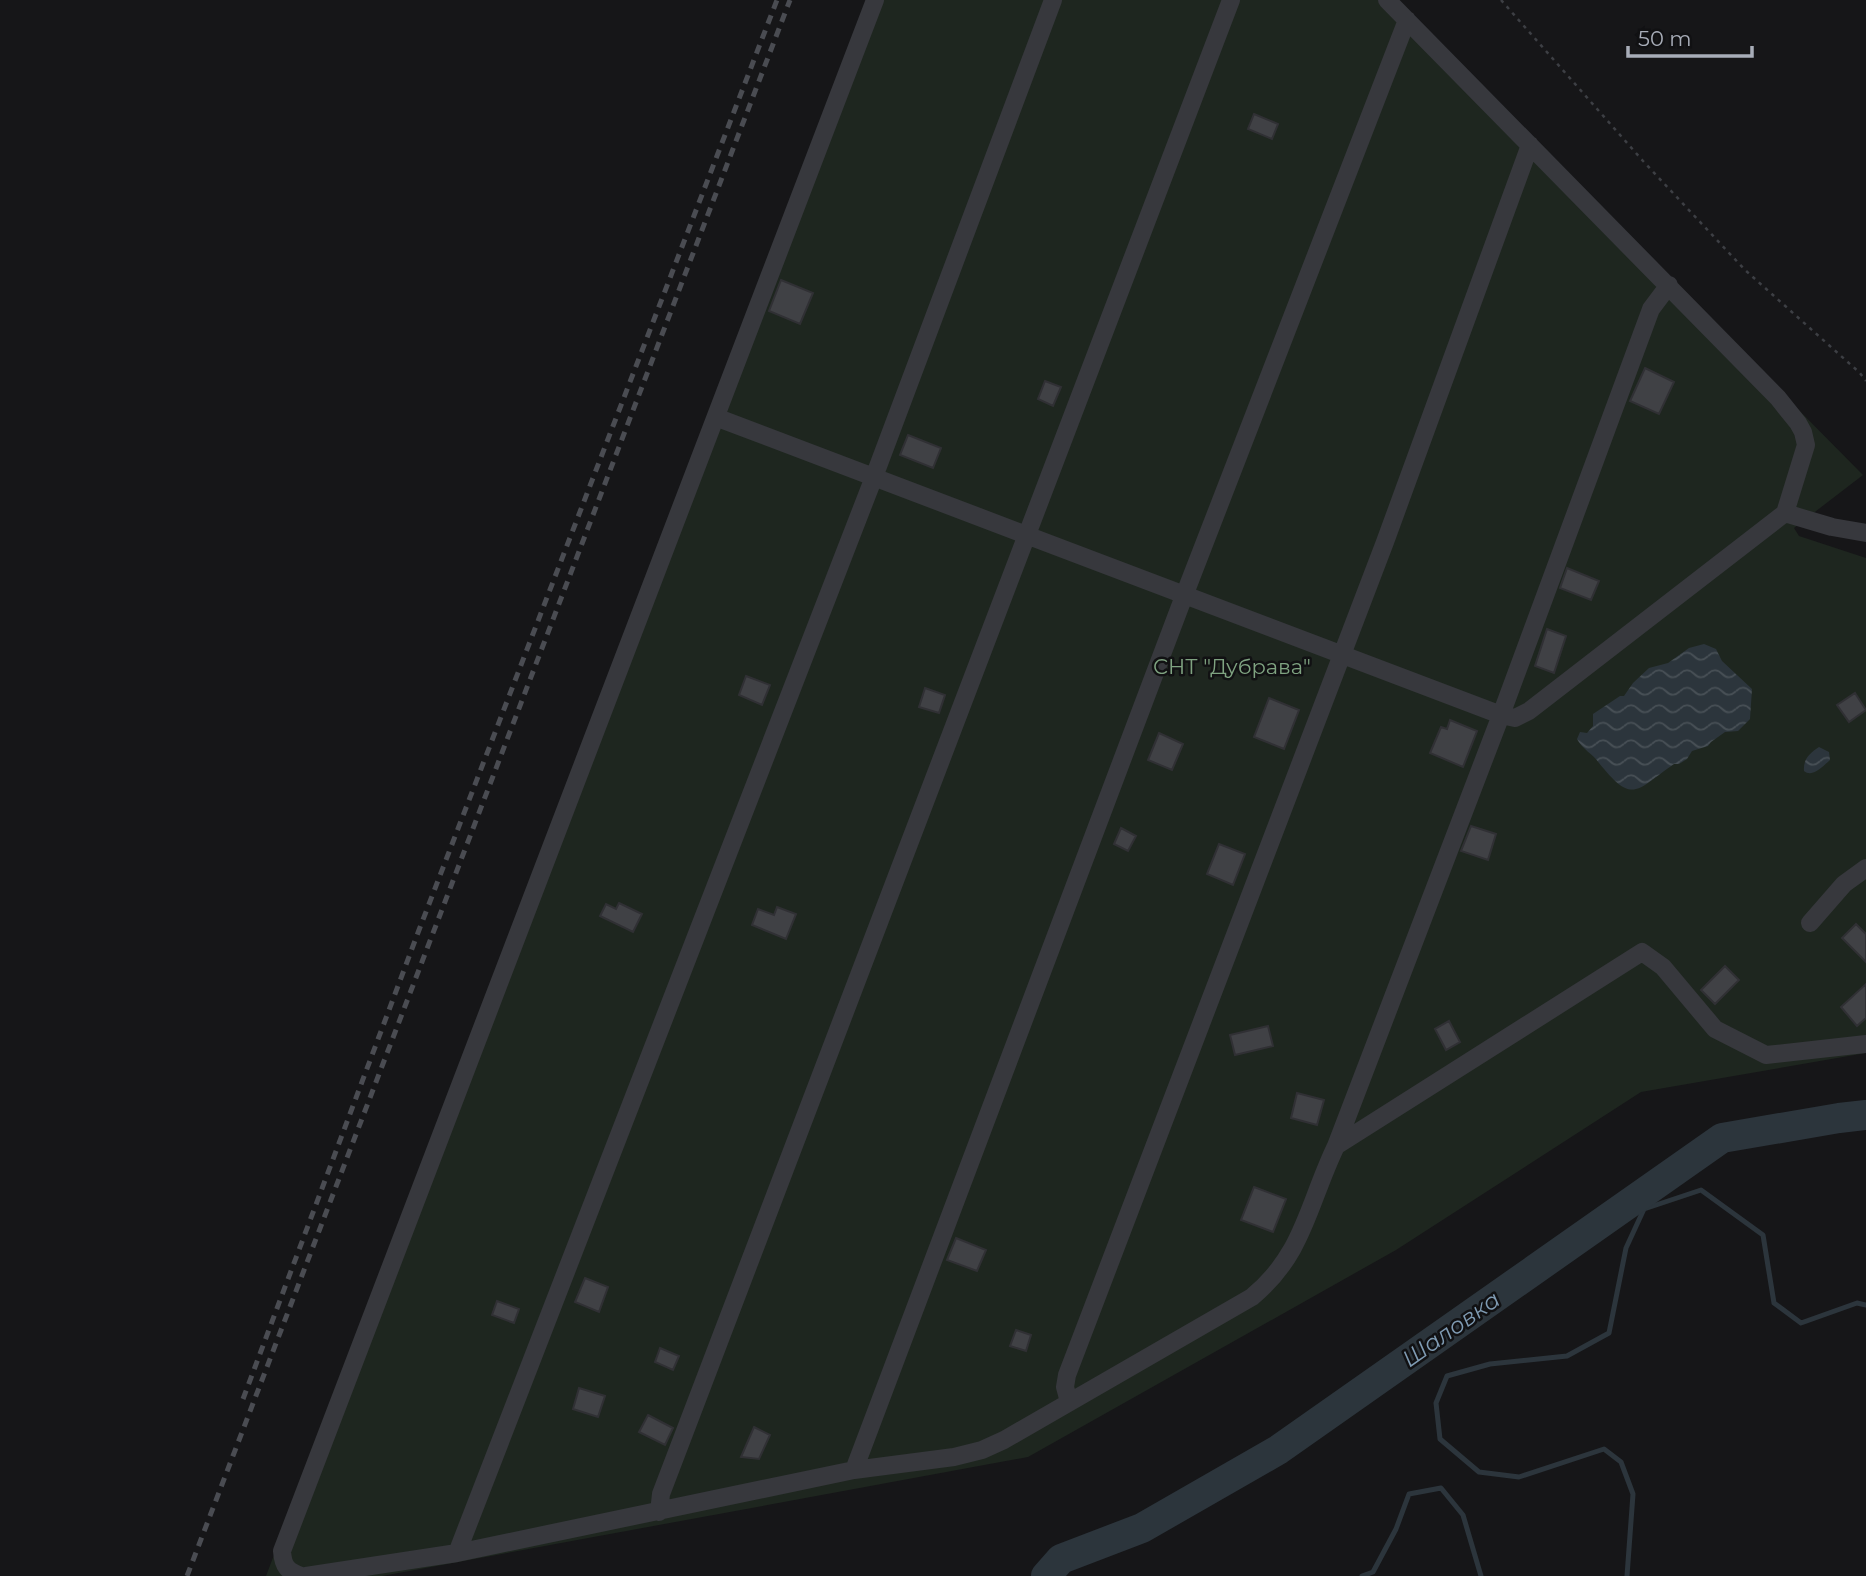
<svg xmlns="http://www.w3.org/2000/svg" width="1866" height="1576" font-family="Montserrat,sans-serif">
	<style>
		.green { fill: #1e261f }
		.water { fill: url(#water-waves) }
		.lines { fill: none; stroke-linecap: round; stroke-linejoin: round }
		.stream { stroke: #2c353c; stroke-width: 5 }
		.river { stroke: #2c353c; stroke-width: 30 }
		.building { fill: #404145; stroke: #303034; stroke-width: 2 }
		.path { stroke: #3d3f44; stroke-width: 2.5; stroke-dasharray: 3.5 5; stroke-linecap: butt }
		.minor { stroke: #37383d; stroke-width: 18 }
		.rail { stroke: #4a4c52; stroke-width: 5; stroke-dasharray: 9 7; stroke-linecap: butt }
		.labels { text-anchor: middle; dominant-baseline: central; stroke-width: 5; stroke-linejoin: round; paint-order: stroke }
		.park-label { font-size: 21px; fill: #7fa381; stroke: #111113 }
		.water-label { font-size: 23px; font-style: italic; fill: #7f9bb3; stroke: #111113 }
	</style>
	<defs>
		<pattern id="water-waves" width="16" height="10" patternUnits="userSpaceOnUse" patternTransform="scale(1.75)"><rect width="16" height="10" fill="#2c353c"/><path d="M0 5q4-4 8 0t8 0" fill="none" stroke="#485056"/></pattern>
	</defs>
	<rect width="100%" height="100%" fill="#161618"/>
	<path class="green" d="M866,0H1393L1863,475L1794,528L1799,536L1866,558V1053L1641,1092L1396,1250L1028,1457L382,1576H266Z"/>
	<path class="water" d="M1704,644L1716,649L1722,661L1752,689L1750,719L1738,731L1725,732L1711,742L1708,746L1692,751L1687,759L1679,764H1674C1635,791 1633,805 1599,763C1593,754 1582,749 1577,739L1580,732L1587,733L1593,726V714L1620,696H1624L1633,683L1649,668L1668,663L1689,648Z
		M1819,747L1829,752L1830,760C1823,766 1813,778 1804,771C1803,759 1810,753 1819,747Z"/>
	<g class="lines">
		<path class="stream" d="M1362,1576L1373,1572L1396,1529L1409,1494L1441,1488L1463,1515L1481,1576
			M1627,1576L1633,1494L1621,1462L1604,1449L1519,1477L1479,1472L1440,1439L1436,1403L1447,1376L1490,1364L1567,1356L1609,1333L1626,1248L1644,1209L1701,1190L1763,1235L1774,1303L1801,1323L1857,1303L1866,1305"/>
		<path class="river" d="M1046,1576L1061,1559L1142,1528L1278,1450L1722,1138L1839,1118L1866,1115"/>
	</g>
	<path class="building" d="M1254,114L1278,124L1272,139L1248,129Z
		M781,280L813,293L800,324L769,311Z
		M1645,368L1674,382L1659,414L1630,401Z
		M1045,381L1061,387L1053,406L1038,399Z
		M908,435L941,448L933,468L900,455Z
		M1567,568L1599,581L1591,600L1560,588Z
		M1547,629L1566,636L1554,673L1535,666Z
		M746,676L770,685L762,705L739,695Z
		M925,688L945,695L939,713L919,707Z
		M1855,693L1866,710L1849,722L1837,705Z
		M1269,698L1299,710L1284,749L1254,737Z
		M1450,720L1477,731L1463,767L1430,753L1441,727L1447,729Z
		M1159,733L1183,744L1172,770L1148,760Z
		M1471,826L1496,834L1488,860L1461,851Z
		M1121,828L1136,836L1128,851L1114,844Z
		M1219,844L1245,854L1233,885L1207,874Z
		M619,903L642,914L633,932L600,916L606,904L616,909Z
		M777,907L796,914L786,939L752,925L758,909L774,915Z
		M1856,924L1866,934V962L1842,938Z
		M1725,966L1739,980L1715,1004L1701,990Z
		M1866,984V1018L1857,1026L1841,1007Z
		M1449,1021L1460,1042L1446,1050L1435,1029Z
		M1268,1026L1273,1046L1235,1055L1230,1035Z
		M1297,1093L1324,1100L1317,1125L1291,1118Z
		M1254,1187L1286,1199L1273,1232L1241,1220Z
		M956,1238L986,1250L977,1271L947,1260Z
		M585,1278L608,1287L599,1312L575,1302Z
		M497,1301L519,1309L514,1323L492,1315Z
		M1016,1330L1031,1335L1026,1351L1010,1346Z
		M660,1348L679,1356L673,1370L655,1362Z
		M579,1388L605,1396L598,1417L573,1409Z
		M648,1415L673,1428L665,1445L639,1432Z
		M754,1427L770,1435L759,1459L741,1457Z"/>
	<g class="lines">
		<path class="path" d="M1501,0L1643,161L1745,270L1860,373L1866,381"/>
		<path class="minor" d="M718,418L1501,715L1651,309L1669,285
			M1785,513L1832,527L1866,533
			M1810,923L1844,884L1866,868
			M1336,1146L1642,952L1663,967L1715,1029L1766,1055L1866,1044
			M1069,1402L1065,1387L1067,1375L1385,542L1530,145
			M854,1470L1184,596L1407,20
			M659,1512L661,1494L1231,0
			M457,1553L874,477L1053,0
			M301,1576C287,1571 283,1566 282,1551L875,0
			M306,1576L457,1553L854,1470L954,1457L982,1450L1004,1440L1252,1297C1304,1254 1308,1204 1336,1146L1501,715L1515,718L1529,711L1785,513L1806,445L1803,432L1798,423L1778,398L1387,0"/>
		<path class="rail" d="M243,1399L419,930L777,0
			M187,1576L790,0"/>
	</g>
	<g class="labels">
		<g class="park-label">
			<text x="1232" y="666">СНТ "Дубрава"</text>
		</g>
		<g class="water-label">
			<text transform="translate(1451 1329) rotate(-35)">Шаловка</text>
		</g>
	</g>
	<path d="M1628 46v10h124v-10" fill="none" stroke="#a8adb8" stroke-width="3.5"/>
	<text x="1638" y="46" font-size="21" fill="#a8adb8" stroke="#111113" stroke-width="5" paint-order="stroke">50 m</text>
</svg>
